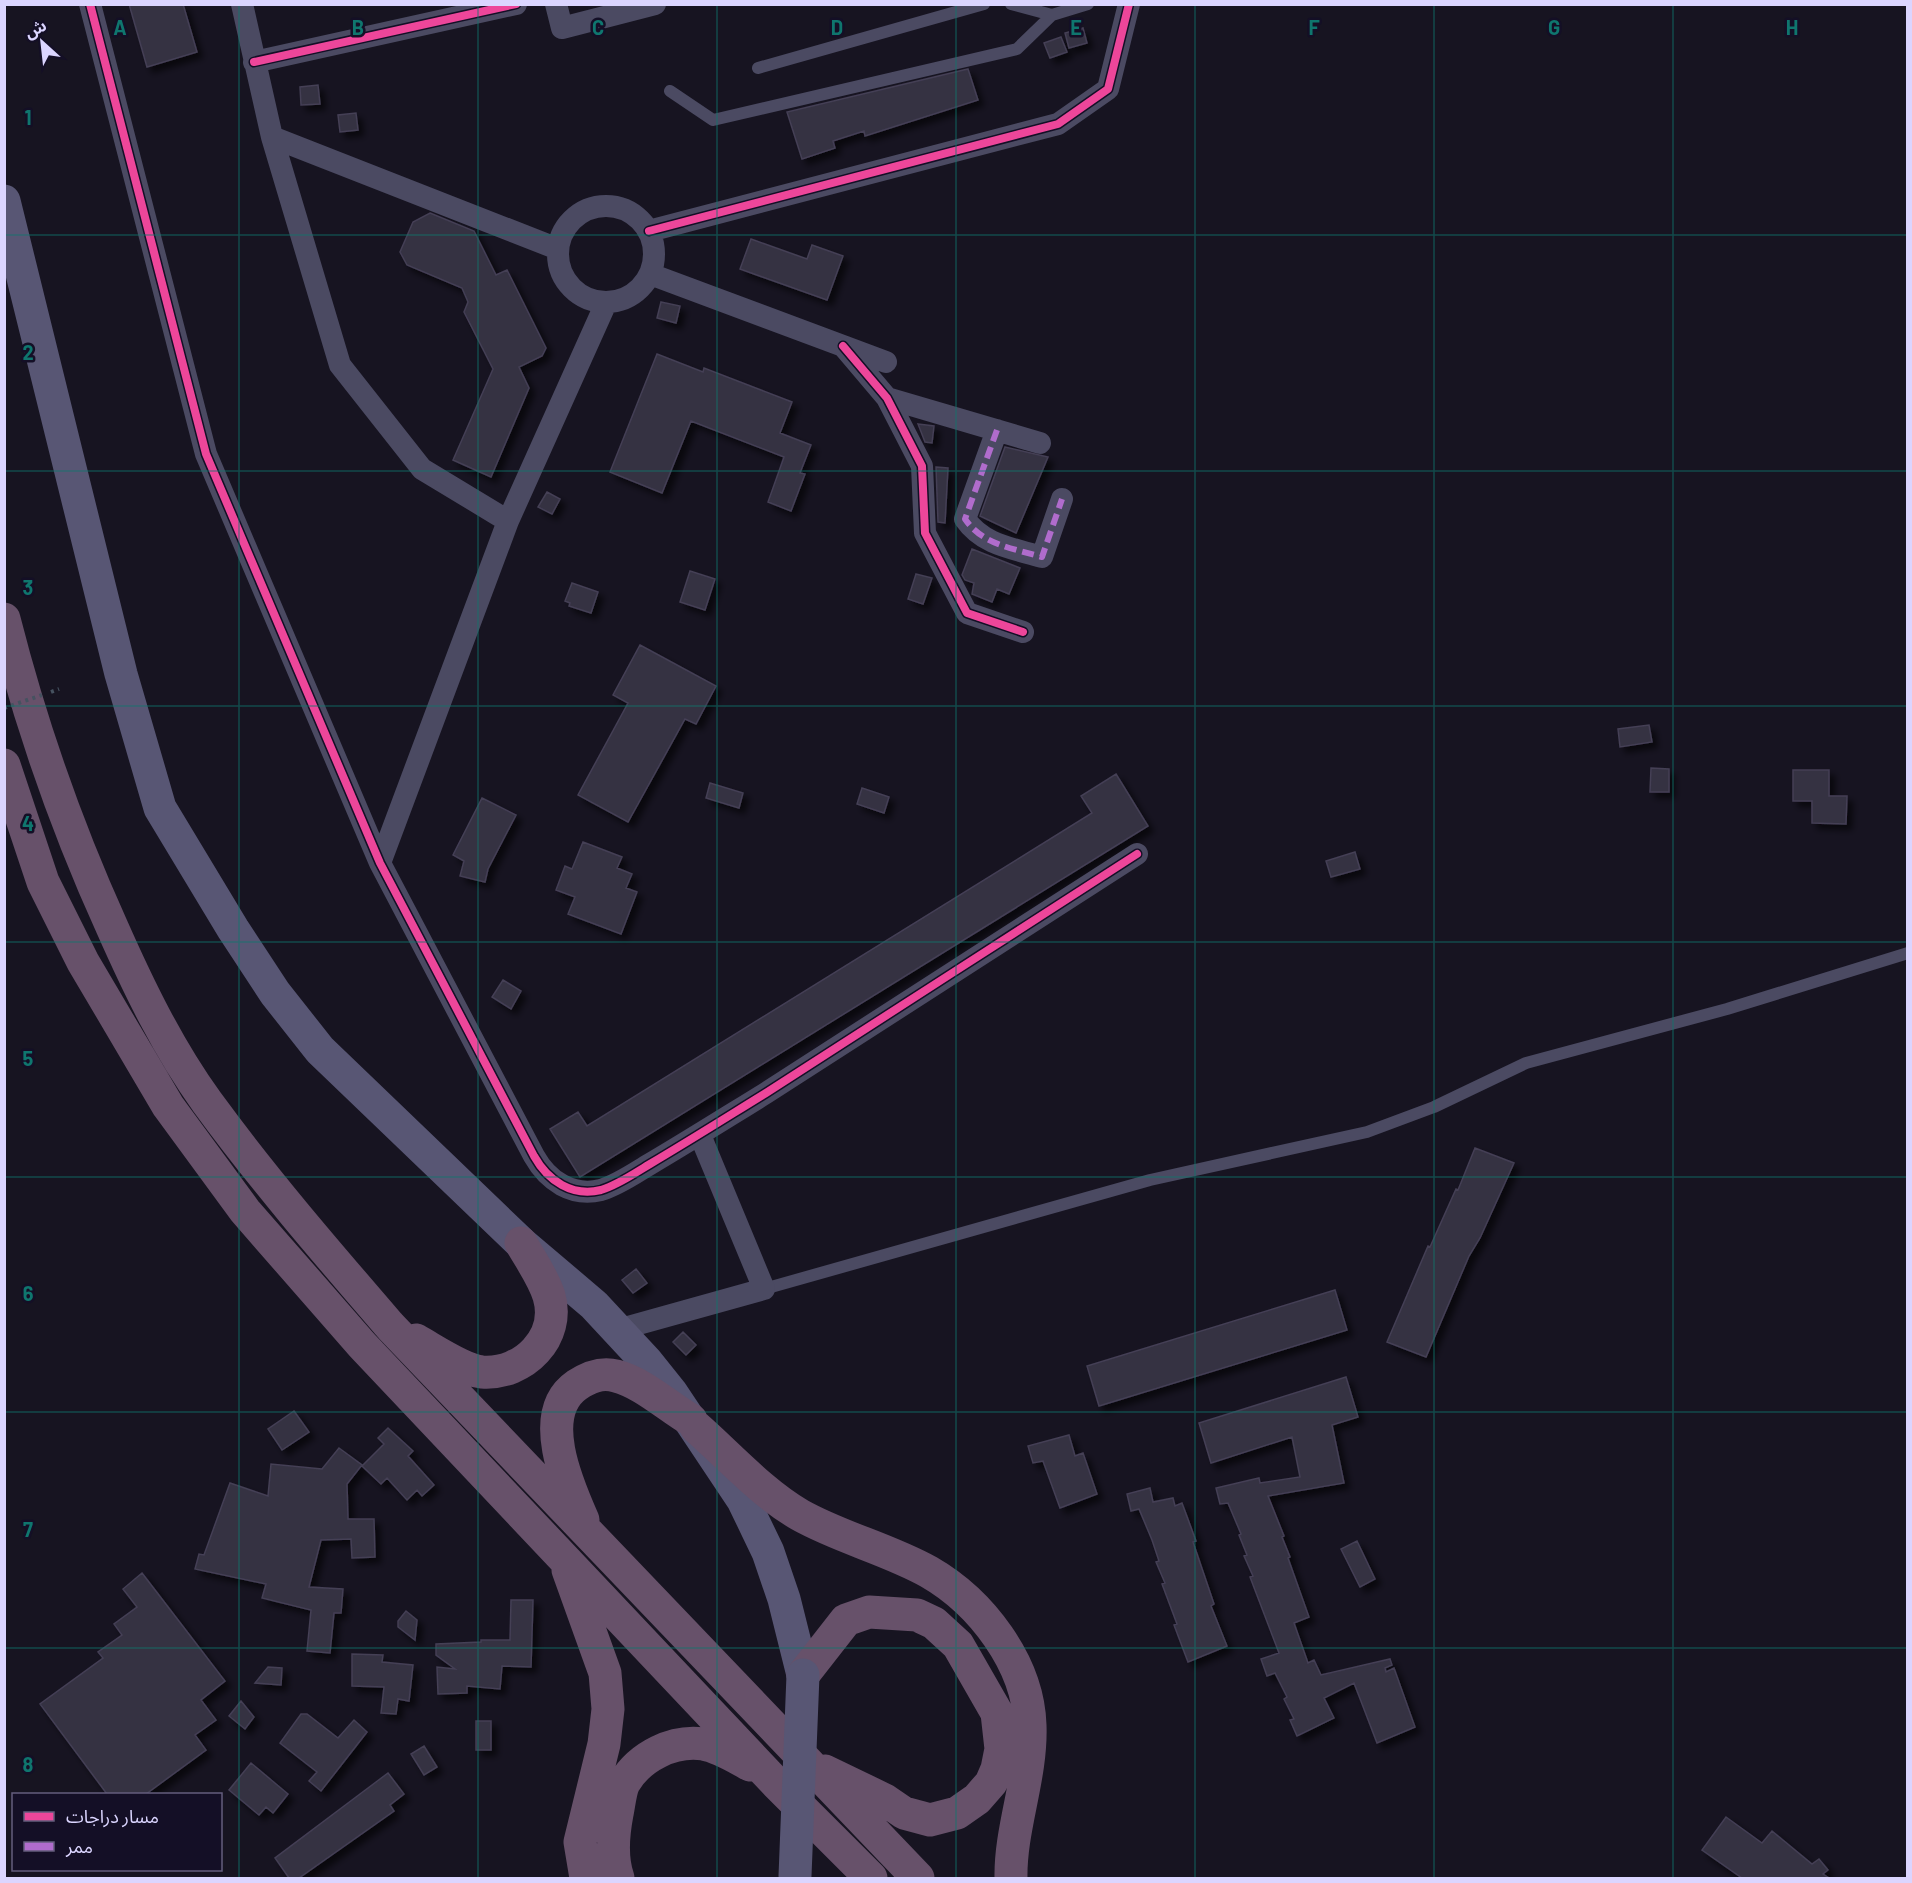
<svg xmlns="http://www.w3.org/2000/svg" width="1912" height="1883" font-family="Barlow,'Noto Sans Arabic',sans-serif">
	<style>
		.building { fill: #353243; stroke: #443f55; stroke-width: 1.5; filter: url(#shadow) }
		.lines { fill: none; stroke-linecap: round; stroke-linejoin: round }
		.path { stroke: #465260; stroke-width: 4; stroke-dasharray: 3 4.5; stroke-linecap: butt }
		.service { stroke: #4b4a62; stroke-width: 12 }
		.minor { stroke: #4b4a62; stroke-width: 22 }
		.secondary { stroke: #585674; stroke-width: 33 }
		.motorway { stroke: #67516a; stroke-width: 33 }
		.path-bridge { stroke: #465260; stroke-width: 4; stroke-dasharray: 3 4.5; stroke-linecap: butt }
		.secondary-bridge { stroke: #585674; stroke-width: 33 }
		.quiet { stroke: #b06ccc; stroke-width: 6; stroke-dasharray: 12 6; stroke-linecap: butt }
		.cycleway-casing { stroke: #140f26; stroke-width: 11 }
		.cycleway { stroke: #ed469a; stroke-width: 8 }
		.grid { fill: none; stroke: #0f766e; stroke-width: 1.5; stroke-opacity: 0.55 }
		.grid-label { font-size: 20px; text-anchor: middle; font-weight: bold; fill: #0f766e; stroke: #140f26; stroke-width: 5; stroke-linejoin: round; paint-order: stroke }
	</style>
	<defs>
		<filter id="shadow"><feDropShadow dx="5.5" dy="5.5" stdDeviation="3" flood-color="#0009"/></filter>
	</defs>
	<rect width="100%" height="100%" fill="#171421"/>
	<path class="building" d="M129,4H183L197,52L147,67Z
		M1083,28L1087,43L1069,48L1065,33Z
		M1061,37L1067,52L1050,58L1044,43Z
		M968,69L978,100L865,136L864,131L833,141L835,148L802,159L787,112Z
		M318,85L320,104L301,105L300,87Z
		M356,113L358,130L340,132L338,115Z
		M430,213L474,231L496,275L507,270L546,348L542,356L519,367L529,388L491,477L453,460L493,369L464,312L468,302L462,288L407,265L400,252L413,222Z
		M751,239L807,259L812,245L843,256L827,300L740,269Z
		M661,302L680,306L676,323L657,318Z
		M657,354L703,372L704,368L792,402L780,433L811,445L800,473L805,474L791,511L768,502L784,457L691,421L662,493L610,472Z
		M918,424L934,426L932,443L925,442Z
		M1005,447L1048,457L1016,533L980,516Z
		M936,467L948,468L945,523L938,522Z
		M547,492L560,499L552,514L538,507Z
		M972,549L1020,568L1009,594L997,589L992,602L972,594L974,583L965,580L962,575Z
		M690,571L715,579L705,610L680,602Z
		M916,574L932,578L923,604L908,599Z
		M572,583L598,592L591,613L569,606L570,603L565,601Z
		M640,645L716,686L696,724L685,719L628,822L578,795L628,703L613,695Z
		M1649,725L1652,742L1620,747L1618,729Z
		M1651,768L1669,769V792H1650Z
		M1793,770H1829V796H1847L1846,824L1812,823V801H1793Z
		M1116,774L1148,826L580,1177L550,1129L578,1112L587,1126L1092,813L1081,796Z
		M710,783L743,793L739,808L706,798Z
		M862,788L889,797L884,813L857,804Z
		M482,798L516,815L488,869L485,882L460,876L464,861L453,855Z
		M583,842L622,857L617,868L632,874L626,888L637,892L621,934L568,914L575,897L556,890L565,866L572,869Z
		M1355,852L1360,869L1331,877L1326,861Z
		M503,980L521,991L511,1009L492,997Z
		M1475,1148L1514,1163L1480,1238L1469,1256L1426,1357L1387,1342L1428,1246L1430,1247L1456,1189L1458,1190Z
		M636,1269L647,1283L633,1293L622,1280Z
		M1335,1290L1347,1330L1099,1406L1087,1366Z
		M683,1332L696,1345L686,1355L673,1342Z
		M1346,1377L1358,1417L1332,1425L1344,1483L1268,1496L1284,1536L1282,1537L1290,1557L1288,1558L1309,1617L1294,1623L1308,1663L1314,1660L1321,1675L1390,1659L1392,1665L1385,1668L1386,1672L1394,1668L1415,1727L1377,1743L1354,1683L1324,1698L1334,1718L1297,1736L1290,1720L1294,1719L1284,1699L1287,1697L1275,1673L1267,1676L1261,1659L1279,1653L1250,1577L1253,1576L1244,1556L1247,1555L1239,1535L1241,1534L1228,1503L1220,1504L1216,1488L1259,1478L1260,1483L1300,1477L1292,1437L1211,1463L1199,1423Z
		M294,1411L309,1432L282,1450L268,1429Z
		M388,1428L413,1451L408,1456L434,1485L422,1496L417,1490L407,1500L387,1478L381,1484L362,1466L384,1444L378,1438Z
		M1069,1435L1075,1456L1083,1453L1097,1494L1060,1508L1043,1461L1033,1463L1028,1446Z
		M339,1448L362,1465L347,1484L348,1519H374L375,1557L352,1558L351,1539L321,1540L309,1587L343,1589L341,1613H334L330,1653L307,1651L311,1610L262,1598L266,1584L195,1569L199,1554L204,1555L230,1483L268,1496L271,1464L322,1469Z
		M1150,1488L1153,1502L1173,1498L1175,1506L1182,1503L1196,1541L1193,1542L1214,1604L1211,1606L1227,1646L1188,1662L1174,1625L1177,1624L1162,1584L1165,1583L1156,1562L1159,1561L1152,1540L1139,1509L1131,1511L1127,1494Z
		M1357,1541L1375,1579L1360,1587L1341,1549Z
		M142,1573L225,1681L201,1700L216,1720L195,1735L206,1750L146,1794H107L40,1704L103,1658L98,1652L122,1635L114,1624L137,1607L123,1589Z
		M511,1600H533L531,1667L502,1666L500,1689L467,1686V1693L438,1694L437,1667L455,1669L436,1655V1644L481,1642V1640H510Z
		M406,1611L417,1620L415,1640L398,1627V1621Z
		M352,1654L383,1655L382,1662L413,1665L409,1701L398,1699L396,1714L381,1713L384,1687L352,1686Z
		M268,1667L282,1668L281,1685L255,1683Z
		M241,1701L254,1717L245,1729L229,1716Z
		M301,1714H307L338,1738L354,1720L367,1732L321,1791L309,1781L317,1772L280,1743Z
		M476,1721H491V1750H476Z
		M424,1746L437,1767L424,1775L411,1754Z
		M251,1763L288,1794L273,1813L266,1807L259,1815L229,1790Z
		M388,1773L404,1794L390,1805L394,1811L299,1878H289L275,1858Z
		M1726,1817L1762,1843L1772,1831L1812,1864L1819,1859L1828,1870L1823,1874L1829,1878H1742L1702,1850Z"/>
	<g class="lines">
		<path class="path" d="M51,692L59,689"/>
		<path class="service" d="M1011,4L1052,15L1088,4
			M758,68L984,4
			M670,91L713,120L1017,49L1052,15
			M764,1289L1150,1180L1367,1132L1434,1107L1526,1063L1727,1009L1908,953"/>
		<path class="minor" d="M90,4L206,454L380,863L534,1156C548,1181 572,1197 601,1190C618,1185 635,1173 650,1164C689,1141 727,1117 766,1093C890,1013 1013,934 1137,854
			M242,4L272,137L340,365L422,469L508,521
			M556,4L562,28L655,4
			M254,62L516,4
			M272,137L558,249
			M558 254a48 48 0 1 1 96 0a48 48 0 1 1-96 0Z
			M649,231L1058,124L1108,89L1129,4
			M650,274L886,362
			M843,346L887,398L922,466L925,533L967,613L1023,632
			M887,398L1040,443
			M997,430L965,519C983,545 1012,548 1042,557L1062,499
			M380,863L508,521L606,303
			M617,1330L764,1289L700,1135"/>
		<path class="secondary" d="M4,201L121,674L160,808L233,929L275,993L320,1050L521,1243L594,1305L647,1362L671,1392L743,1500L768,1552L784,1599L803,1675"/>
		<path class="motorway" d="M4,619C31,725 67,828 112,927C139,988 168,1048 207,1102C264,1180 328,1254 391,1327L918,1878
			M4,765L43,882L83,962L168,1106L245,1211L362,1345L776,1783L871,1878
			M416,1340C434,1350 463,1370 482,1372C524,1375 561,1337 549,1296C543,1277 530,1259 521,1243
			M696,1427C729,1456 762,1493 800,1515C841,1538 888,1549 929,1572C981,1602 1028,1663 1030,1725C1032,1777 1010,1828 1011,1878
			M583,1520C567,1484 536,1413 577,1385C589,1377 601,1372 616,1376C643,1383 667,1406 691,1420
			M568,1570L605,1673L608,1709L604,1744L580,1842L586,1878
			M803,1675L846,1620L869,1612L917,1615L934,1623L958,1645L997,1713L1001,1749L997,1769L991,1783L977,1799L957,1813L930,1820L904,1813L885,1800L825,1771
			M618,1878C611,1858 613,1835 617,1814C619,1805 620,1791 624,1783C640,1756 673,1740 703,1744C720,1747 735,1757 750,1765"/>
		<path class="path-bridge" d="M4,708L42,695"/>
		<path class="secondary-bridge" d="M795,1876L803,1675"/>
		<path class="quiet" d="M997,430L965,519C983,545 1012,548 1042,557L1062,499"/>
		<g class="cycleway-casing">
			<path id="cycleway" d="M90,4L206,454L380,863L534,1156C548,1181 572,1197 601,1190C618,1185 635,1173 650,1164C689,1141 727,1117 766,1093C890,1013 1013,934 1137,854
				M254,62L516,4
				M649,231L1058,124L1108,89L1129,4
				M843,346L887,398L922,466L925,533L967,613L1023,632"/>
		</g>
		<use href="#cycleway" class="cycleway"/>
	</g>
	<path class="grid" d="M239,4V1878M478,4V1878M717,4V1878M956,4V1878M1195,4V1878M1434,4V1878M1673,4V1878M4,235H1908M4,471H1908M4,706H1908M4,942H1908M4,1177H1908M4,1412H1908M4,1648H1908"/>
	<g class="grid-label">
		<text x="120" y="35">A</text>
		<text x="358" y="35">B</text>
		<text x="598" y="35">C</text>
		<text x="837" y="35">D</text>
		<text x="1076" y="35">E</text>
		<text x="1314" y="35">F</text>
		<text x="1554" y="35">G</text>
		<text x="1792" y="35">H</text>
		<text x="28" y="125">1</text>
		<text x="28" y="360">2</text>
		<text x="28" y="595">3</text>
		<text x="28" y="831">4</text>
		<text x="28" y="1066">5</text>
		<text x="28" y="1301">6</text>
		<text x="28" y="1537">7</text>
		<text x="28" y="1772">8</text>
	</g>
	<rect width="1912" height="1883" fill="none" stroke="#dbd5ff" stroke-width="12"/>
	<rect x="12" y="1793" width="210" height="78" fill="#140f26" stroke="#645e7d" stroke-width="1.5"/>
	<rect x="24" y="1812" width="30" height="9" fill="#ed469a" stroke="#645e7d" stroke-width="1.5"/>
	<text x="66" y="1823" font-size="18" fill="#dbd5ff">مسار دراجات</text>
	<rect x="24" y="1842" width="30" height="9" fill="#b06ccc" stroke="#645e7d" stroke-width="1.5"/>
	<text x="66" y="1853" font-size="18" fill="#dbd5ff">ممر</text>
	<g transform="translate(42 42) rotate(333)" stroke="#140f26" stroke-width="4.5" paint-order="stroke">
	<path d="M0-4.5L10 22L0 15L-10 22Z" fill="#dbd5ff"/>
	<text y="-9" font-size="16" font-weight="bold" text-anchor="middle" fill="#dbd5ff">ش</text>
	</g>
</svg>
